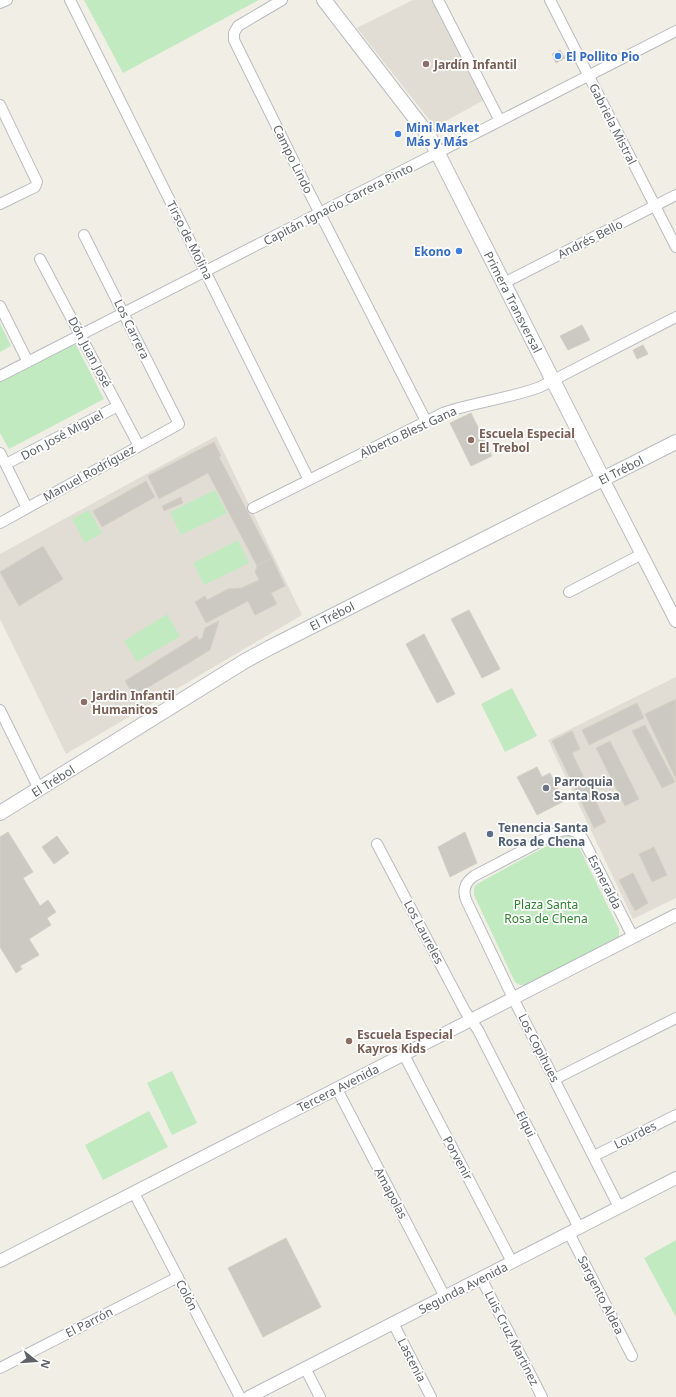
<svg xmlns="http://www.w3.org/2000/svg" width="676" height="1397" font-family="'Noto Sans',sans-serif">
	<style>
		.education { fill: #e1ddd4 }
		.green { fill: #c2eac1 }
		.building { fill: #ccc9c3; stroke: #d6d0c3 }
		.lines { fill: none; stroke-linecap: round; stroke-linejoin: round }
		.minor-casing { stroke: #b8bcc0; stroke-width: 12 }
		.tertiary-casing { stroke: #b8bcc0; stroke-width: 14 }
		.secondary-casing { stroke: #b9bdc2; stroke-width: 16 }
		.minor { stroke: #fff; stroke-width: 10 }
		.tertiary { stroke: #fff; stroke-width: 12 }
		.secondary { stroke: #fff; stroke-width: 14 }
		.shop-dot { fill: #3f7fe0; stroke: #fff; stroke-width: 1.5 }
		.education-dot { fill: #8d6e63; stroke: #fff; stroke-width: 1.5 }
		.worship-dot { fill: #6b7280; stroke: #fff; stroke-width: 1.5 }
		.service-dot { fill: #5c6f8a; stroke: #fff; stroke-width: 1.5 }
		.labels { text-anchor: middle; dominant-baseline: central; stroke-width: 3.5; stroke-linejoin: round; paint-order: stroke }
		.shop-label { font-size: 12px; font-weight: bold; fill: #366cbe; stroke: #fff; text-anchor: start }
		.education-label { font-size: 12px; font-weight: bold; fill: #785e54; stroke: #fff; text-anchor: start }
		.street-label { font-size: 12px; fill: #5d6267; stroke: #fff }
		.worship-label { font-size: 12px; font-weight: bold; fill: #5b616d; stroke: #fff; text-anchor: start }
		.service-label { font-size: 12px; font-weight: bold; fill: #4e5e75; stroke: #fff; text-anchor: start }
		.park-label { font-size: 12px; fill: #2e8530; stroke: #fff }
	</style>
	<rect width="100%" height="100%" fill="#f1eee6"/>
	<path class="education" d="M413,0H434L484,100L435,127L357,28Z
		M216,436L302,615L66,754L0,619V554Z
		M676,677V898L633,919L548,740Z"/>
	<path class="green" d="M84,0H259L123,73Z
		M0,323L11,346L0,352Z
		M75,343L104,399L9,449L0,433V382Z
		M215,490L227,513L181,535L170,512Z
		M89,510L102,533L85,543L72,519Z
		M238,540L249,563L204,585L193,563Z
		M167,614L180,636L137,662L124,641Z
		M512,688L537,736L505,752L481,704Z
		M570,836L575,839L619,929V936L616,940L526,985H520L515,982L474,895V887L477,884L563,837Z
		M172,1071L197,1123L172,1135L147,1083Z
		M149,1111L168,1147L103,1180L85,1145Z
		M676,1240V1317L644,1258Z"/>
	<path class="building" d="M560,50L565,58L556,63L552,54Z
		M582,325L590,340L568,350L560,336Z
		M643,345L648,354L637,359L633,350Z
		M471,413L492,456L471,466L450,423Z
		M214,442L221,456L219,457L272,558L257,566L208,473L159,499L148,476Z
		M146,481L155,497L102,527L93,511Z
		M181,497L183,503L164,511L162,506Z
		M43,546L63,579L19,606L0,572Z
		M272,558L285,586L271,593L277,604L255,615L248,601L206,623L195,602L205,596L207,600L228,589L241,588L259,580L255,572L257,566Z
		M469,610L500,669L482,678L451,619Z
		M219,621L210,650L134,696L125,681L197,636L199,640L202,638L205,628Z
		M424,634L455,694L437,703L406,644Z
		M676,699V779L645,714Z
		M637,703L644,718L589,745L582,730Z
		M645,725L675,782L662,788L632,731Z
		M572,731L580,749L572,753L606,822L594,828L552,741Z
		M610,741L639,799L625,806L596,748Z
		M537,767L542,777L550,773L564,801L537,815L517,777Z
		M8,832L33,872L23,878L40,906L48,900L56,912L47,918L51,925L29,939L39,955L20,966L22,969L16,973L0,947V837Z
		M465,832L477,863L450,877L438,847Z
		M57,836L69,853L54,864L42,847Z
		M654,847L667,875L652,882L639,854Z
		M633,873L648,903L635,911L619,880Z
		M286,1238L321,1307L263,1337L228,1268Z"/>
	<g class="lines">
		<g class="minor-casing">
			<path id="minor" d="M70,0L309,480
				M282,0L238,26L234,33V40L310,194L426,421
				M438,0L500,121
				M550,0L676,247
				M0,3L7,0
				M0,105L37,182L35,187L33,188L0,204
				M40,259L139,446
				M504,283L676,195
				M0,306L28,362
				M0,376L676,31
				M0,453L27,508
				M6,464L118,406
				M253,508L443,413C474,402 508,399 540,387L676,317
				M0,523L179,424L84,235
				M569,592L642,554
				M0,710L39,789
				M377,844L465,1011L478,1030L579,1228
				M404,1055L512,1262
				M555,1079L676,1018
				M337,1089L445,1297
				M594,1156L676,1115
				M134,1193L240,1397
				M619,1207L513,998L467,902C462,892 464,883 474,876L558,832C569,828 577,830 583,839L633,937
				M569,1233L632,1356
				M481,1278L542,1397
				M393,1323L431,1397
				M0,1368L178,1277
				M305,1368L320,1397"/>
		</g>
		<g class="tertiary-casing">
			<path id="tertiary" d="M603,479L676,621
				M0,1261L676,915
				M249,1397L676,1178"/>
		</g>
		<g class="secondary-casing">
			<path id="secondary" d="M324,0L429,136L603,479
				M0,813L245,661L269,648L676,442"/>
		</g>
		<use href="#minor" class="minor"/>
		<use href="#tertiary" class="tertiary"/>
		<use href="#secondary" class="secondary"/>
	</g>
	<g class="shop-dot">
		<circle cx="558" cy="56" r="4"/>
		<circle cx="398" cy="134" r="4"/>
		<circle cx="459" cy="251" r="4"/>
	</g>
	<g class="education-dot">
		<circle cx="426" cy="64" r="4"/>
		<circle cx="471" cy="440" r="4"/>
		<circle cx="84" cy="702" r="4"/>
		<circle cx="349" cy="1041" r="4"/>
	</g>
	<circle class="worship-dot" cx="546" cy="788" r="4"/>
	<circle class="service-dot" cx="490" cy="834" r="4"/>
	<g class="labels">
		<g class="shop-label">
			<text x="566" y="56">El Pollito Pio</text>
			<text x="406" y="127">Mini Market<tspan x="406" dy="14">Más y Más</tspan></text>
			<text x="451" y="251" text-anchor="end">Ekono</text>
		</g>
		<g class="education-label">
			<text x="434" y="64">Jardín Infantil</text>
			<text x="479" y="433">Escuela Especial<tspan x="479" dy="14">El Trebol</tspan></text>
			<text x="92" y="695">Jardin Infantil<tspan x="92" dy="14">Humanitos</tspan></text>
			<text x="357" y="1034">Escuela Especial<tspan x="357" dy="14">Kayros Kids</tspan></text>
		</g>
		<g class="street-label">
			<text transform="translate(613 124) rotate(63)">Gabriela Mistral</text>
			<text transform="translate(293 159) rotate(64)">Campo Lindo</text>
			<text transform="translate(338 204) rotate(-27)">Capitán Ignacio Carrera Pinto</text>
			<text transform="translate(590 239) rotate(-27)">Andrés Bello</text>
			<text transform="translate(190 240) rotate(63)">Tirso de Molina</text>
			<text transform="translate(513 302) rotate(63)">Primera Transversal</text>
			<text transform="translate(132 329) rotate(64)">Los Carrera</text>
			<text transform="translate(90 352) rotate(62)">Dón Juan José</text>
			<text transform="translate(408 432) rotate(-25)">Alberto Blest Gana</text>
			<text transform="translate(62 435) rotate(-28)">Don José Miguel</text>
			<text transform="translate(621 470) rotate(-27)">El Trébol</text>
			<text transform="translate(89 473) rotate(-29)">Manuel Rodríguez</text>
			<text transform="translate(332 616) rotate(-27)">El Trébol</text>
			<text transform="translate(53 781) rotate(-32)">El Trébol</text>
			<text transform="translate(605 882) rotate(63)">Esmeralda</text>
			<text transform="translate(424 932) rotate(62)">Los Laureles</text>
			<text transform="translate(539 1048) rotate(63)">Los Copihues</text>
			<text transform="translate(338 1088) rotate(-27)">Tercera Avenida</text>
			<text transform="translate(526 1124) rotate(63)">Elqui</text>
			<text transform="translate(635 1135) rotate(-27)">Lourdes</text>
			<text transform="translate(458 1158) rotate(62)">Porvenir</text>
			<text transform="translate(391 1193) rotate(62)">Amapolas</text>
			<text transform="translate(463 1288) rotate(-27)">Segunda Avenida</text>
			<text transform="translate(187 1295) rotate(63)">Colón</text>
			<text transform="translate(601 1295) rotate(63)">Sargento Aldea</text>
			<text transform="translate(89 1322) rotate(-27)">El Parrón</text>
			<text transform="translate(512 1338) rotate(63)">Luis Cruz Martinez</text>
			<text transform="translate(412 1360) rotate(63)">Lastenia</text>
		</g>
		<g class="worship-label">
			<text x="554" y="781">Parroquia<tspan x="554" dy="14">Santa Rosa</tspan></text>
		</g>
		<g class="service-label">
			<text x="498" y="827">Tenencia Santa<tspan x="498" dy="14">Rosa de Chena</tspan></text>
		</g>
		<g class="park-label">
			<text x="546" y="904">Plaza Santa<tspan x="546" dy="14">Rosa de Chena</tspan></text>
		</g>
	</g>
	<g transform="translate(36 1361) rotate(107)" stroke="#ffffff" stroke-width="3" paint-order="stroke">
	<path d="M0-3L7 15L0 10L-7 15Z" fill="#5d6267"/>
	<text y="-6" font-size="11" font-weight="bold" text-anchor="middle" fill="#5d6267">N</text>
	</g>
</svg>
